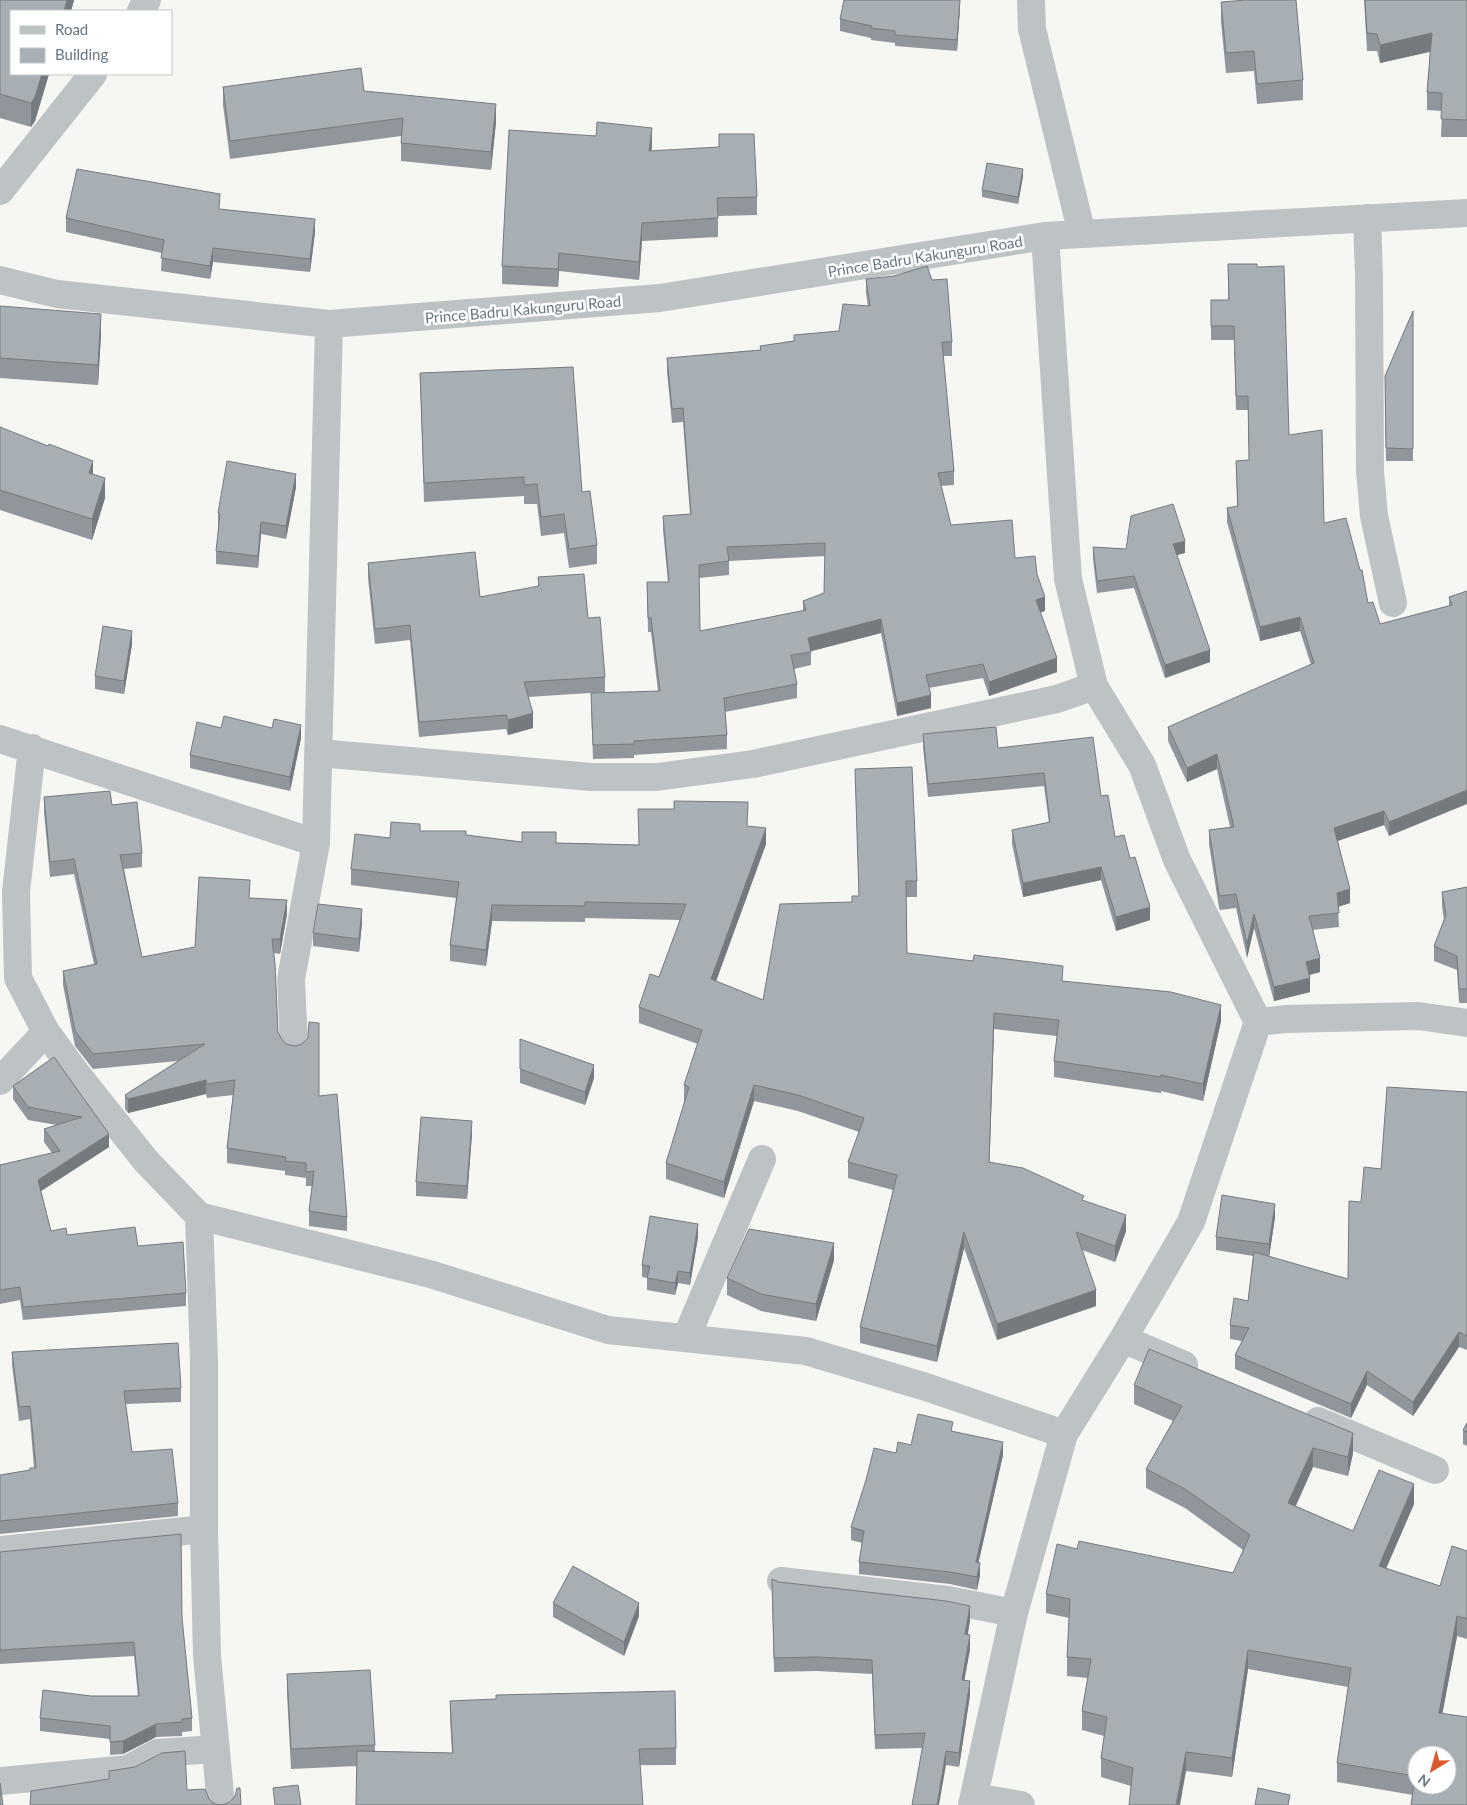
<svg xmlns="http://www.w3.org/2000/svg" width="1467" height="1805" font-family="Lato,sans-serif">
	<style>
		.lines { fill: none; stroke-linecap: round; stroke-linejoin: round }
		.street { stroke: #bdc2c5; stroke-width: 28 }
		.wall { fill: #90969b; fill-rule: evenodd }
		.shaded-wall { fill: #757a7e }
		.building { fill: #a7afb4; stroke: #757a7e; fill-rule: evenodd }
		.labels { text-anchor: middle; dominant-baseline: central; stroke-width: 5; stroke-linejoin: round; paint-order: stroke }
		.street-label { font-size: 15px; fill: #677683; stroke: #fff }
	</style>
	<rect width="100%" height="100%" fill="#f6f7f3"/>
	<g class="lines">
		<path class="street" d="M1031,0L1032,29L1082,234
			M141,11L147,0
			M0,191L93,74
			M1367,218L1369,276L1370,471L1374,516L1393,603
			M1045,236L1068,579L1094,686L1142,765L1177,860L1258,1022
			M0,280L57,294L329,324L660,298L1045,236L1467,213
			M0,739L316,843
			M32,748L16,892L18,978L46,1032L76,1073L146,1161L199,1216L204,1361V1529L207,1656L221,1805
			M319,753L591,777H657L753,764L1057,699L1094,686
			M294,1045L291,979L316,843L329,324
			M0,1081L46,1032
			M199,1216L430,1274L608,1330L806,1351L926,1387L1064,1434
			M686,1338L762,1159
			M1123,1339L1184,1365
			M1318,1421L1435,1470
			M0,1550L204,1529
			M781,1581L948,1600L1014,1613
			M0,1781L128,1769L157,1753L215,1749
			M974,1797L1021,1805
			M972,1805L1014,1613L1064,1434L1123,1339L1191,1222L1258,1022L1286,1019L1418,1016L1467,1023"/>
	</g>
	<path class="wall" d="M0,0H74L71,11H11V74H49L35,121L31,127L0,118Z
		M1364,0H1467V137H1441L1442,111L1427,110V92L1430,52L1380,63L1377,51H1367Z
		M1221,2L1303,80V100L1257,104L1254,71L1226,73L1221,22Z
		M960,7L957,51L895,46V43L871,40V38L840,31V19Z
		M223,87L364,91L496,122L491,170L401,161V136L230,159L223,105Z
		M652,146L651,151L757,197V215L718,216V237L642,241L639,280L559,271L558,287L502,284V266Z
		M1023,176L1018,204L982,197V190Z
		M220,209L315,232L310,272L213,262L210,279L161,271L162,253L66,232V218Z
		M1228,264L1257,267L1289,435L1324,523L1368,603L1380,624L1449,606V597L1467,591L1389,836L1384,825L1338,841L1350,903L1338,907L1339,927L1312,930L1320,972L1309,975L1310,992L1274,1001L1254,928L1247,958L1236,908L1220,910L1219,908L1209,844V830L1230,827L1217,769L1187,782L1168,741V727L1311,665L1300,631L1260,641L1227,522V508L1237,506L1236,461L1249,460L1248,410H1236L1234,340H1211V300H1228Z
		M866,279L952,342V356H943L954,471V485L941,486L951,525L1015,558L1037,574L1045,611L1040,612L1057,672L989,696L983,678L929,688L931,708L897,716L881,633L811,651V665L794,669L797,684V698L725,712L727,735V749L634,755V758L593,759L591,706L658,691L651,632H648L647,582H668L663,530V516L690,514L683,422L672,423L667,372V358L760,350V346L794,341V335L839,331L868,306L866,293ZM825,556L824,593L803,601V611L700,631L699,578L729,575V561Z
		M0,306L101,334L98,385L0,378Z
		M1413,311V461H1386L1385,376Z
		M420,373L582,492L597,545V564L569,568L564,533L541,536L537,504H524V496L424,502Z
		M0,427L93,474L105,498L92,540L0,510Z
		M296,487L286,539L261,534L258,568L216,564V551L219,526H218V513Z
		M1093,547L1185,553L1177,555L1210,662L1165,678L1134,588L1097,593L1093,559Z
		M368,563L480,597L538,587V577L588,618L605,677V692L528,697L533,728L508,735L506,729L419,737L410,640L375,644L368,578Z
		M132,644L124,694L95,689V676Z
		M221,728L301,738L290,791L190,768V755Z
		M923,734L998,748L1101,796L1115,837L1130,858L1150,920L1116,931L1101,880L1023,897L1012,844V830L1049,823L1044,786L928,797L923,747Z
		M855,769L917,881V897H906L907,953L1063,981L1221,1021L1203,1101L1161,1091V1093L1054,1077V1061L1057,1036L994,1029L989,1162L1084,1201L1126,1231L1115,1262L1082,1250L1096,1306L997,1340L964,1248L937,1362L860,1343V1327L893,1190L848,1178V1162L859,1132L798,1111L754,1101L724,1198L666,1179V1163L685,1101H684V1085L698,1044L639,1023V1007L659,977L680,920L585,918V922L492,921L486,966L450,961V945L456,898L351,885V869L390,838L420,831L466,835L522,842L638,845L748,826L766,844L716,981L763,1000L852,902L859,896Z
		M44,797L112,805L142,853V867L124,869L142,957L195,947L250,898L287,914L280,954L274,953L278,1032L281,1038L319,1096L347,1217V1231L309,1226V1211L312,1186H306V1178L285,1175V1171L227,1163V1148L233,1095L207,1098L206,1094L128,1113L125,1109V1095L178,1061L93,1069L75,1046L63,985V971L94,964L74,874L50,877L44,812Z
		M1467,887V1003H1459L1457,970L1434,961V946L1444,920L1442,906V892Z
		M362,923L359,952L313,946V933Z
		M520,1039L594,1078L585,1105L520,1083Z
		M54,1057L109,1147L41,1191L51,1231L67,1235L138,1246L186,1293V1306L23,1320L20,1300L0,1304V1165L52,1153L44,1142V1129L57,1125L28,1120L13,1099V1086Z
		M1467,1092V1350L1459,1347L1413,1416L1367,1385L1351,1418L1235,1369V1355L1242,1341L1230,1339V1325L1248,1301L1253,1256L1216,1250V1237L1275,1217L1269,1257L1348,1279L1361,1202L1381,1169Z
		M472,1134L467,1199L416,1196V1182Z
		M698,1237L690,1285L678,1283L675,1295L647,1290V1278L642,1277V1265Z
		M834,1260L816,1321L761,1311L727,1295V1278Z
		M12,1352L181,1388V1402L125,1404L132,1452L178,1503V1516L0,1534V1475L30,1470L34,1468L30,1419L19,1421L12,1365Z
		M1134,1385L1353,1453L1348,1476L1313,1467L1296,1506L1353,1531L1414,1504L1386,1568L1440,1586L1467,1551V1639L1457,1636L1442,1713L1413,1795L1337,1782V1763L1348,1687L1248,1669L1232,1777L1186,1771L1131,1786L1101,1777V1758L1104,1736L1082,1730V1711L1088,1678L1067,1676V1657L1069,1618L1046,1613V1594L1077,1549L1233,1573L1243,1550L1185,1508L1146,1488V1469L1173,1421L1134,1404Z
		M1467,1423V1446L1463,1444V1430Z
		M953,1431L1003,1455L978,1563L980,1575L977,1590L950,1584L859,1574V1562L862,1543L851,1540V1527L896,1453L911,1445Z
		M0,1552L182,1618L192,1718V1731L182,1732V1736L156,1737L123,1754L110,1755V1739L40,1731V1718L91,1696H138L134,1656L0,1664Z
		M779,1582L970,1620L968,1634L970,1649L964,1680L970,1695L959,1767L946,1765L922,1748L875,1749L872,1674L817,1671L774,1672L772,1594Z
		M553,1603L639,1616L624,1656L553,1617Z
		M287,1674L375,1745V1751L452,1753L450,1718V1701L676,1748V1765L357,1766L291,1769L287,1694Z"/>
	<path class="shaded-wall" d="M67,0H74L71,11H64Z
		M960,0V7L957,51V40Z
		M1432,33V51L1380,63V45Z
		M42,74H49L35,121L31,127V103Z
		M496,104V122L491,170V152Z
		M652,128V146L649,169V151Z
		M1023,169V176L1018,204V197Z
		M315,219V232L310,272V259Z
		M642,223V241L639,280V262Z
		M213,248V262L210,279V266Z
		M559,253V271L558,287V269Z
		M101,314V334L98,385V365Z
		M93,461V481L89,473Z
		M296,474V487L286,539V526Z
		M105,478V498L92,540V519Z
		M261,522V534L258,568V556Z
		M1185,541V553L1173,556V544Z
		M1045,597V611L1036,614V600Z
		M1300,617V631L1260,641V627Z
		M881,619V633L808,652V638Z
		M132,631V644L124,694V681Z
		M1210,650V662L1165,678V665Z
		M1057,658V672L989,696V682Z
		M931,695V708L897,716V703Z
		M533,713V728L508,735V720Z
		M301,725V738L290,791V777Z
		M1217,754V769L1187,782V768Z
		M1467,790V804L1389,836V822Z
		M1384,811V825L1334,842V828Z
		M766,828V844L711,995V979Z
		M1101,867V880L1023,897V883Z
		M1350,889V903L1337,907V893Z
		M287,900V914L280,954V939Z
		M492,905V921L486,966V950Z
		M1150,907V920L1116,931V917Z
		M362,909V923L359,952V939Z
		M1254,914V928L1247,958V944Z
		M1320,958V972L1306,976V962Z
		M1310,978V992L1274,1001V987Z
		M1221,1005V1021L1203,1101V1084Z
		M994,1013V1029L989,1178V1162Z
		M594,1065V1078L585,1105V1092Z
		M206,1080V1094L128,1113V1099Z
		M754,1085V1101L724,1198V1182Z
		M472,1121V1134L467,1199V1186Z
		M109,1134V1147L38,1193V1180Z
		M1275,1204V1217L1269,1258V1244Z
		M1126,1215V1231L1115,1262V1246Z
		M698,1224V1237L690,1285V1273Z
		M964,1232V1248L937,1362V1346Z
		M834,1243V1260L816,1321V1304Z
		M678,1271V1283L675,1295V1283Z
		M1096,1290V1306L997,1340V1324Z
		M1459,1332V1347L1413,1416V1402Z
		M1367,1371V1385L1351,1418V1404Z
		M1353,1433V1453L1348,1476V1457Z
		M1003,1442V1455L976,1574V1562Z
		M1313,1448V1467L1288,1522V1503Z
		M1414,1484V1504L1379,1585V1566Z
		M980,1563V1575L977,1590V1577Z
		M639,1603V1616L624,1656V1642Z
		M970,1606V1620L965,1648V1634Z
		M1457,1616V1636L1439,1732V1713Z
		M970,1635V1649L962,1694V1680Z
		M1248,1650V1669L1232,1777V1758Z
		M970,1681V1695L959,1767V1753Z
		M156,1724V1737L123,1754V1741Z
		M946,1751V1765L939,1805H937Z
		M1186,1752V1771L1180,1805H1176Z"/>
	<path class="building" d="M0,0H67L64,11H11V74H42L35,97L31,103L0,94Z
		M844,0H960L957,40L895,35V31L871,28L872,26L840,19Z
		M1246,0H1296L1303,80L1257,84L1254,51L1226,53L1221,2Z
		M1365,0H1467V120L1441,119L1442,93L1427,92L1432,33L1380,45L1377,34L1367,33Z
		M361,68L364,91L496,104L491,152L401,143L403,118L230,141L223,87Z
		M597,122L652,128L649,151L719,147V134H754L757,197L717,198L718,218L642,223L639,262L559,253L558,269L502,266L509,130L596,136Z
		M987,163L1023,169L1018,197L982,190Z
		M77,169L220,194L219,209L315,219L310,259L213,248L210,266L161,258L164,240L66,218Z
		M1228,264H1257V267L1284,266L1289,435L1322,430L1324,523L1346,518L1360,570H1362L1368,603L1373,602L1380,624L1452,605L1449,597L1467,591V790L1389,822L1384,811L1334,828L1350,889L1337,893L1339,913L1309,916L1320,958L1306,962L1310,978L1274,987L1254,914L1247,944L1236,894L1220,896L1219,894L1209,830L1234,827L1217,754L1187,768L1168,727L1314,663L1300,617L1260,627L1227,508L1238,506L1236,461L1249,460L1248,396H1236L1234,326H1211V300H1229Z
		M927,266L932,280L947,279L952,342H942L954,471L938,473L951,525L1012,520L1015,558L1035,556L1037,574L1045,597L1036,600L1057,658L989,682L983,664L926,675L931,695L897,703L881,619L808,638L811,652L791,655L797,684L724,698L727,735L634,741V744L593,745L591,693L660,691L651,618H648L647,582H669L663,516L691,514L683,408L672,409L667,358L761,350L760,346L794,341V335L839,331L843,304L870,306L866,279L894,276ZM825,543L824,593L803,601L806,610L700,631L699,565L729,561L727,547Z
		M0,306L101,314L98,365L0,358Z
		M1413,311V449L1386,448L1385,376Z
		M573,367L582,492L590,491L597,545L569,549L564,514L541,517L537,484L524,485V477L424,483L420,373Z
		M0,427L48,446L49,444L93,461L89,473L105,478L92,519L0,490Z
		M227,461L296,474L286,526L261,522L258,556L216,551L220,514L218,513Z
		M1173,504L1185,541L1173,544L1210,650L1165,665L1134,576L1097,581L1093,547L1126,549L1131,516Z
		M475,552L480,597L539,586L538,577L584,574L588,618L600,617L605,677L524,682L533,713L508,720L506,715L419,722L410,625L375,629L368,563Z
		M103,626L132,631L124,681L95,676Z
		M224,716L272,728L274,719L301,725L290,777L190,755L197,722L221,728Z
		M996,727L998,748L1093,737L1101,796L1108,795L1115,837L1124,835L1130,858L1135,857L1150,907L1116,917L1101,867L1023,883L1012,830L1050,822L1044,773L928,784L923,734Z
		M912,767L917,881H906L907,953L973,961L974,955L1063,966L1062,981L1171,992L1221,1005L1203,1084L1161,1075V1077L1054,1061L1059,1020L994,1013L989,1162L1023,1168L1084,1196L1082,1200L1126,1215L1115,1246L1076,1232L1096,1290L997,1324L964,1232L937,1346L860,1327L897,1175L848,1162L864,1118L798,1095L754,1085L724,1182L666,1163L689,1087L684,1085L702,1030L639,1007L650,974L659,977L686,904L585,902V906L492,905L486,950L450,945L459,882L351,869L355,834L390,838L391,822L420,824V831H466V835L522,842V832H556V843L639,845L638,809H674V801L748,802L747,826L766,828L711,979L763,1000L780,904L852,902V896H859L855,769Z
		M110,791L112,805L137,802L142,853L120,855L142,957L195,947L199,877L250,880L249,898L287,900L280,939H272L275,964L278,1032L281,1038L286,1044L295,1046L302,1044L308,1038L309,1022L319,1023V1096L337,1094L347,1217L309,1211L314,1171L306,1172V1163L285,1161L286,1157L227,1148L235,1080L207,1084L206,1080L128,1099L125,1095L205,1044L93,1054L75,1031L63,971L97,964L74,859L50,862L44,797Z
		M1467,887V989H1459L1457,956L1434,946L1446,915L1442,892Z
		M318,904L362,909L359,939L313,933Z
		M520,1039L594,1065L585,1092L520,1069Z
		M54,1057L109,1134L38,1180L51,1231L66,1228L67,1235L135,1227L138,1246L183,1242L186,1293L23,1307L20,1287L0,1290V1165L60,1151L44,1129L82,1117L28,1107L13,1086Z
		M1387,1087L1467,1092V1336L1459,1332L1413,1402L1367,1371L1351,1404L1235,1355L1249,1328L1230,1325L1234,1298L1248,1301L1254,1252L1348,1279L1349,1201L1361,1202L1364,1167L1381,1169Z
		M421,1117L472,1121L467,1186L416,1182Z
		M1222,1195L1275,1204L1269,1244L1216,1237Z
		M650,1216L698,1224L690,1273L678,1271L675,1283L647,1278L650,1266L642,1265Z
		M749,1229L834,1243L816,1304L761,1294L727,1278Z
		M178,1343L181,1388L124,1391L132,1452L172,1449L178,1503L0,1521V1475L30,1470V1468H36L30,1406L19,1407L12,1352Z
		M1149,1349L1353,1433L1348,1457L1313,1448L1288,1503L1353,1531L1379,1470L1414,1484L1379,1566L1440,1586L1452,1546L1467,1551V1619L1457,1616L1439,1713L1467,1717V1805H1411L1415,1776L1337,1763L1351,1668L1248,1650L1232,1758L1186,1752L1176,1805H1129L1133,1768L1101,1758L1107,1717L1082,1711L1091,1659L1067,1657L1070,1599L1046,1594L1057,1544L1077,1549L1079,1541L1233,1573L1250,1535L1185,1489L1146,1469L1182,1406L1134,1385ZM1417,1755H1447V1785H1417Z
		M918,1414L953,1422L951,1431L1003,1442L976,1562L980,1563L977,1577L950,1572L859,1562L864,1531L851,1527L866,1480L874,1448L896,1453L898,1442L911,1445Z
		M1467,1423V1432L1463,1430Z
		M181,1534L182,1618L192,1718L182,1719V1722L156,1724L123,1741L110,1742V1726L40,1718L43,1690L91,1696H139L134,1642L0,1650V1552Z
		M573,1566L639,1603L624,1642L553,1603Z
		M772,1579L779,1582L946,1601L970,1606L965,1634L970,1635L962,1680L970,1681L959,1753L946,1751L937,1805H912L925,1733L875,1735L872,1660L817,1657L774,1658Z
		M370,1670L375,1745L291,1749L287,1674Z
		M675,1691L676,1748L639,1749L643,1805H356L357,1751L453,1753L450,1701L496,1699V1695Z
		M185,1751L187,1790L205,1789L209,1799L215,1804L222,1805L230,1802L235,1796L237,1788H240L241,1805H30L31,1791L109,1779V1771L135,1767L162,1753Z
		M0,1783L3,1805H0Z
		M298,1785L301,1805H275L273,1788Z
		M1258,1788L1290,1795L1288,1805H1255Z"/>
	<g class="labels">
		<g class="street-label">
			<text transform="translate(925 256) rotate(-9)">Prince Badru Kakunguru Road</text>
			<text transform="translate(523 309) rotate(-5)">Prince Badru Kakunguru Road</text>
		</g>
	</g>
	<rect x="10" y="10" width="162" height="65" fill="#ffffff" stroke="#c2c8cd"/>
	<rect x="20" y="26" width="25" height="8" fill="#bdc2c5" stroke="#c2c8cd"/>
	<text x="55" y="35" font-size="15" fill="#677683">Road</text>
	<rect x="20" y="48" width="25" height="15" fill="#a7afb4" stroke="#c2c8cd"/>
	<text x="55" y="60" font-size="15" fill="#677683">Building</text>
	<g transform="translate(1432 1770) rotate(217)"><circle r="24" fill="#ffffff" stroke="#c2c8cd"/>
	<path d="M0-4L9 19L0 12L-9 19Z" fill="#dd5a2d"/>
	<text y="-8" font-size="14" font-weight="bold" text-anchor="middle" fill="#677683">N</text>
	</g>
</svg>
